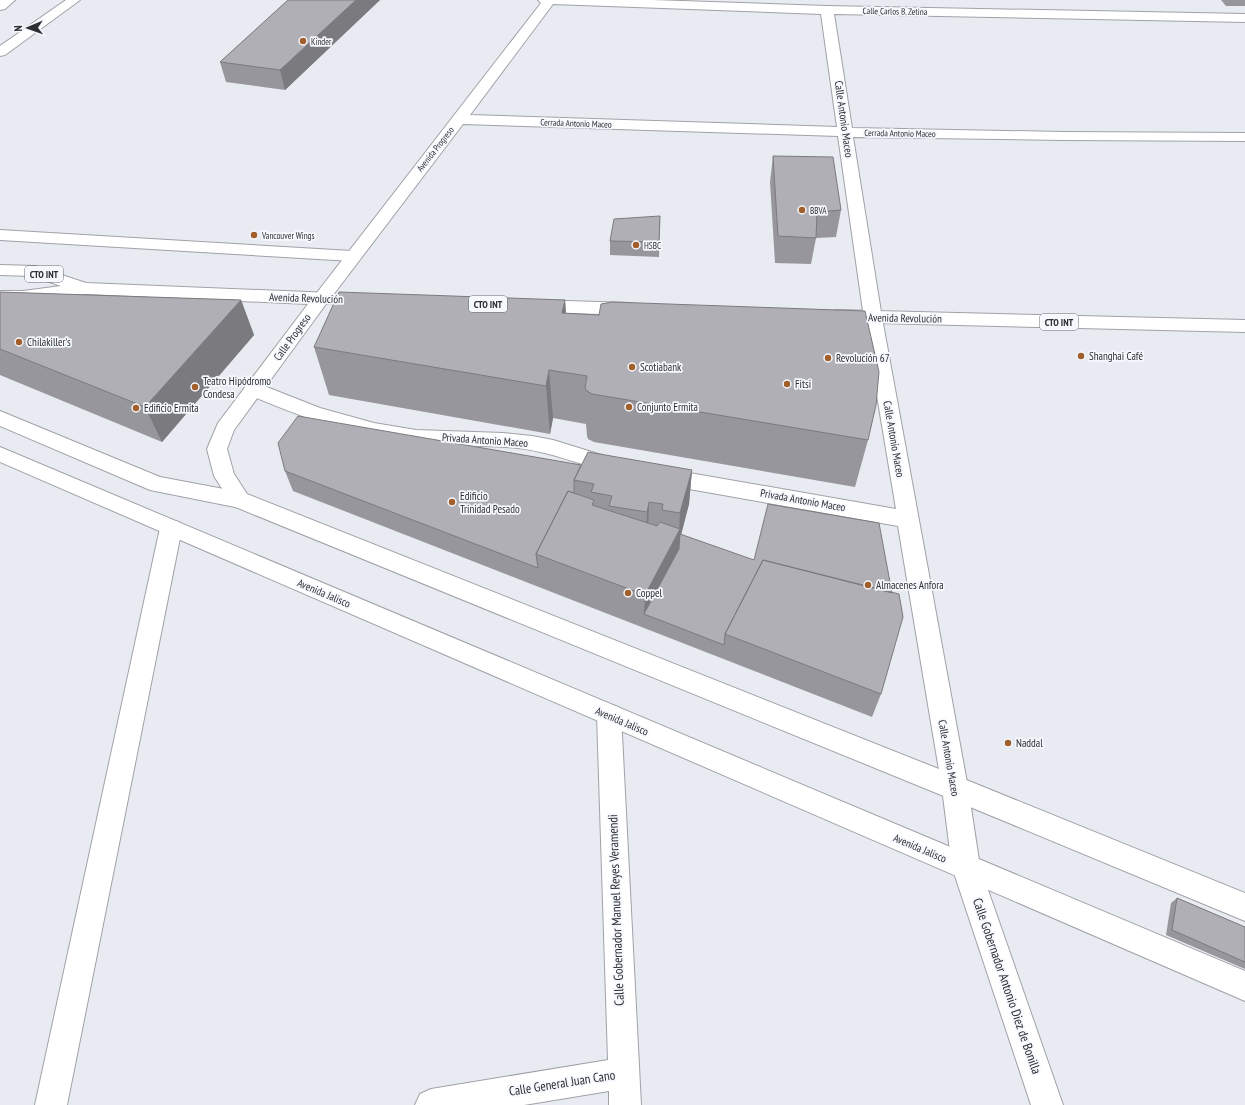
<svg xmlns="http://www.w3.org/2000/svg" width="1245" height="1105" font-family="'PT Sans Narrow',sans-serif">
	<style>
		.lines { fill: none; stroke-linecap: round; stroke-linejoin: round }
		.minor-casing { stroke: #a0a2a8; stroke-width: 2 }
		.major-casing { stroke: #a0a2a8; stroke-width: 2 }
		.minor { fill: #fff; fill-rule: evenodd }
		.major { fill: #fff; fill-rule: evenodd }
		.wall { fill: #97969c }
		.shaded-wall { fill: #7b7a7f }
		.building { fill: #b0afb5; stroke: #7b7a7f }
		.poi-dot { fill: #a05f2b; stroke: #f5f8fe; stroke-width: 1.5 }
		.labels { text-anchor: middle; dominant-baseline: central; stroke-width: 3.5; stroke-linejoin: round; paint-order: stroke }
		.far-street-label { font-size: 9px; fill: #2d2e30; stroke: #f5f8fe }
		.far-poi-label { font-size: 9px; fill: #2d2e30; stroke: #f5f8fe; text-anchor: start }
		.shield { fill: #f5f8fe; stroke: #696b6e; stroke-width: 1 }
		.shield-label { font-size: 10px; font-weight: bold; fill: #2d2e30 }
		.street-label { font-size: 11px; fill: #2d2e30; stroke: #f5f8fe }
		.poi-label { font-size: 11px; fill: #2d2e30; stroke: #f5f8fe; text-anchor: start }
		.near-street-label { font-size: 13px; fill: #2d2e30; stroke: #f5f8fe }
	</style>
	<rect width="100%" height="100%" fill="#e8ebf1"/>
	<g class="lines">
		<g class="minor-casing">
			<path id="minor" d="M538,0H652L827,6L1245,14V22L834,14L852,128L1063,132L1245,133V141L1063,140L853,137L882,318L968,788L980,867L1063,1105H1031L952,867L942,788L898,526L661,484L654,481L651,476L654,471L661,468L896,509L864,318L838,136L463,124L327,303L321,305L315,303L312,299L541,3ZM553,4L821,14L837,127L470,115Z
				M254,382L320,408L374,423L416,430L503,433L532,436L553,440L621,461L624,466L621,471L614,474C582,465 551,452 518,448C476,444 435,448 394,441C343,433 295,414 247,394L244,389L247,384Z
				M0,411L160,477L240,492L247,494L251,500L247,506L240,508L150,490L0,426Z
				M171,520L179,522L182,528L67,1105H35L160,528L163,522Z
				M609,704L618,707L621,715L641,1105H609V1091L524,1105H415L420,1094L431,1089L608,1060L597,715L600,707Z"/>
		</g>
		<g class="major-casing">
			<path id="major" d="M0,0H15L5,9L0,10Z
				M66,0H80L5,55L0,56V46Z
				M0,230L352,251L358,252L360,256L358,260L352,261L0,240Z
				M0,265L35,266L86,283L332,293L338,295L341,299L338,303L326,304L234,430L227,449L234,474L247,494L964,779L1245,893V921L946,797L233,506L214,476L207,449L218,423L308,304L86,294L23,303H0V291H23L61,286L33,276L0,275Z
				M536,300L630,303L636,305L639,309L636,313L630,315L536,312L530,310L527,306L530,302Z
				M836,310L1245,320V332L836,322L830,320L827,316L830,312Z
				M0,447L1245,971V1001L0,462Z"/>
		</g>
		<use href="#minor" class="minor"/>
		<use href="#major" class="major"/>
	</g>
	<path class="wall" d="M288,0H380L285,90L226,82L220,62Z
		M1221,0H1245V6H1226Z
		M773,156L841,210L836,237L816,238L811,264L775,263L770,182Z
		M660,216L659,257L610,255V241Z
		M0,292L241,300L254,335L162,442L0,375Z
		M565,300L566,313L868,440L855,487L594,442L588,439L587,436L586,424L553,418L550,434L329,395L314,347Z
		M581,465L692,470L689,504L681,534L881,694L872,717L293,491L285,471Z
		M1177,898L1245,927V969L1166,935L1171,903Z"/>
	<path class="shaded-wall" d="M356,0H380L285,90L280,70Z
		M241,300L254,335L162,442L145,407Z
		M565,300L568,349L562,313Z
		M549,370L553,418L550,434L546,386Z
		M692,470L689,504L679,543L678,562L644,614L645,595L679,531L680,513Z
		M649,502L648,536L646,546L647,512Z"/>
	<path class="building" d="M288,0H356L280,70L220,62Z
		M773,156L833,157L841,210L817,212L816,238L778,236Z
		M660,216L659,242L610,241L614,219Z
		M0,292L241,300L145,407L0,349Z
		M339,292L565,300L562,313L599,315L601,304L612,302L865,311L879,372L876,405L868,440L592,394L587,391L585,388L587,376L549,370L546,386L314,347Z
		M298,416L581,465L574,480V493L568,491L536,554L538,568L285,471L278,443Z
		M588,452L692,470L680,513L662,510L663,504L649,502L647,512L609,506L612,496L591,492L594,484L574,480Z
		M568,491L594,500L592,505L657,526L660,522L680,529L645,595L536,554Z
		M768,504L879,523L892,593L763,560L725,634L724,645L644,614L679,549L680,534L754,560Z
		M763,560L899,594L903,617L881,694L725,634Z
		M1177,898L1245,927V962L1172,930Z"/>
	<g class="poi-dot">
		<circle cx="303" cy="41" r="4"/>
		<circle cx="802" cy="210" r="4"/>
		<circle cx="254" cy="235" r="4"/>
		<circle cx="636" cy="245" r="4"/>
		<circle cx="19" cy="342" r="4"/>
		<circle cx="1081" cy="356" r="4"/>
		<circle cx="828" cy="358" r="4"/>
		<circle cx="632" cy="367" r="4"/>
		<circle cx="787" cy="384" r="4"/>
		<circle cx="195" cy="387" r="4"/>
		<circle cx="629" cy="407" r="4"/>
		<circle cx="136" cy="408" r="4"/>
		<circle cx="452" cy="502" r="4"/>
		<circle cx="868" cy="585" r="4"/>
		<circle cx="628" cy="593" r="4"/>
		<circle cx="1008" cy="743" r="4"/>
	</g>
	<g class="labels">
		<g class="far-street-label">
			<text transform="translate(895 11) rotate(1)">Calle Carlos B. Zetina</text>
			<text transform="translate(576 123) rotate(2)">Cerrada Antonio Maceo</text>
			<text transform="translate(900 133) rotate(1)">Cerrada Antonio Maceo</text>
			<text transform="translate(435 149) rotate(-52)">Avenida Progreso</text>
		</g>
		<g class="far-poi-label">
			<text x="311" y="41">Kinder</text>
			<text x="810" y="210">BBVA</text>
			<text x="262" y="235">Vancouver Wings</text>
			<text x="644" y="245">HSBC</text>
		</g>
		<g class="shield">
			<rect x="25" y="266" width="38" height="16" rx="3"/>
			<rect x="469" y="296" width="38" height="16" rx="3"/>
			<rect x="1040" y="314" width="38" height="16" rx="3"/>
		</g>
		<g class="shield-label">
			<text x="44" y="274">CTO INT</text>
			<text x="488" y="304">CTO INT</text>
			<text x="1059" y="322">CTO INT</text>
		</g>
		<g class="street-label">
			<text transform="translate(844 119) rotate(82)">Calle Antonio Maceo</text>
			<text transform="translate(306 298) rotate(2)">Avenida Revolución</text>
			<text transform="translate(905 318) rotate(1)">Avenida Revolución</text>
			<text transform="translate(292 337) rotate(-54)">Calle Progreso</text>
			<text transform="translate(894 439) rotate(80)">Calle Antonio Maceo</text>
			<text transform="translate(485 440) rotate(4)">Privada Antonio Maceo</text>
			<text transform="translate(803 500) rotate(10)">Privada Antonio Maceo</text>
			<text transform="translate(324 593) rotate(23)">Avenida Jalisco</text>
			<text transform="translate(622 721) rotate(23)">Avenida Jalisco</text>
			<text transform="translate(949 758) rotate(80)">Calle Antonio Maceo</text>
			<text transform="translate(920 848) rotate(23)">Avenida Jalisco</text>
		</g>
		<g class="poi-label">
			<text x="27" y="342">Chilakiller's</text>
			<text x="1089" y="356">Shanghai Café</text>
			<text x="836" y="358">Revolución 67</text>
			<text x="640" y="367">Scotiabank</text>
			<text x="203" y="381">Teatro Hipódromo<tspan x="203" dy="13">Condesa</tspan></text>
			<text x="795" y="384">Fitsi</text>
			<text x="637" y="407">Conjunto Ermita</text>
			<text x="144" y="408">Edificio Ermita</text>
			<text x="460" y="496">Edificio<tspan x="460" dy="13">Trinidad Pesado</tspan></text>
			<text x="876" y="585">Almacenes Anfora</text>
			<text x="636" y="593">Coppel</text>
			<text x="1016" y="743">Naddal</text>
		</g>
		<g class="near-street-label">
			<text transform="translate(616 910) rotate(-92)">Calle Gobernador Manuel Reyes Veramendi</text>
			<text transform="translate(1007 986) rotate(71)">Calle Gobernador Antonio Diez de Bonilla</text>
			<text transform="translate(562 1083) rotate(-9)">Calle General Juan Cano</text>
		</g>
	</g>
	<g transform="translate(28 28) rotate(268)" stroke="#f5f8fe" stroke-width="3" paint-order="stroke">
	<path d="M0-3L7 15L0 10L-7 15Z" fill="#2d2e30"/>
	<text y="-6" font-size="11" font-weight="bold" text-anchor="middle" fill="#2d2e30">N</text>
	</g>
</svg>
